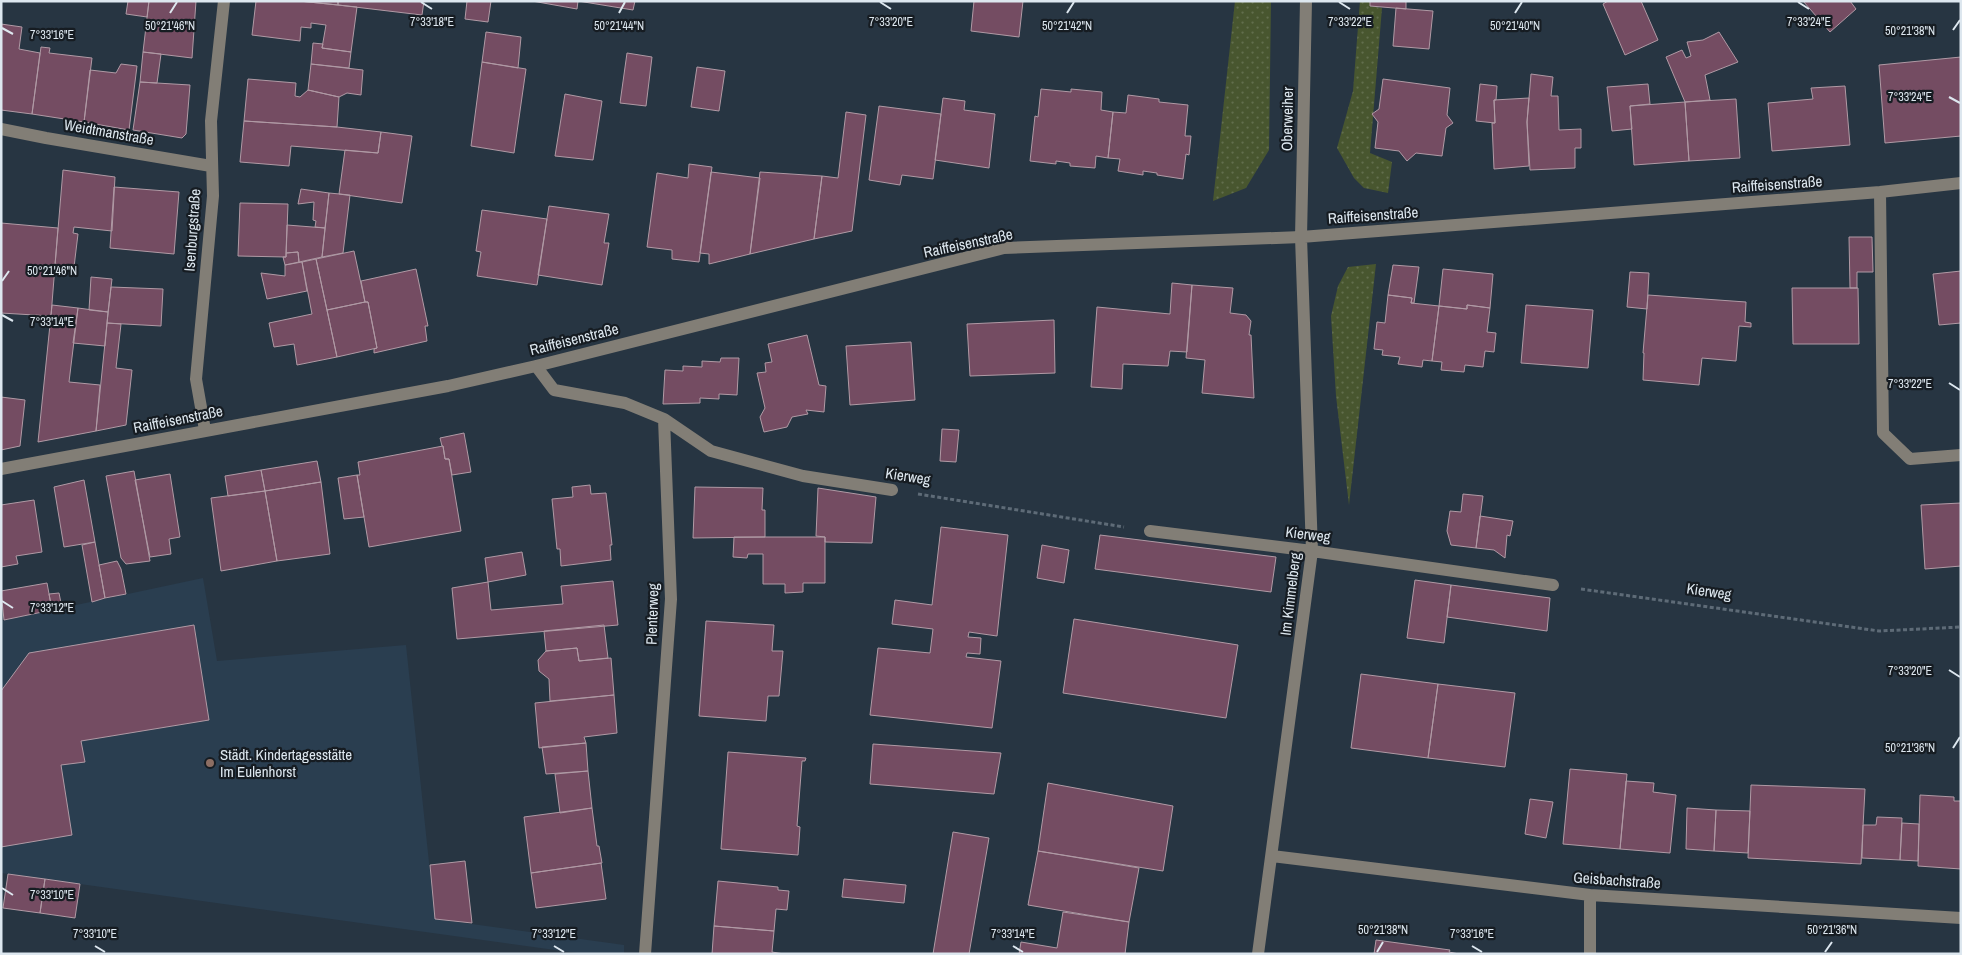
<svg xmlns="http://www.w3.org/2000/svg" width="1962" height="955" font-family="'Archivo Narrow',sans-serif">
	<style>
		.built { fill: #2a3e50 }
		.grass { fill: url(#grass-dots) }
		.building { fill: #744c62; stroke: #b09aa5 }
		.lines { fill: none; stroke-linecap: round; stroke-linejoin: round }
		.path { stroke: #5e6b77; stroke-width: 3; stroke-dasharray: 4 2.5; stroke-linecap: butt }
		.minor { stroke: #827e76; stroke-width: 12 }
		.ticks { fill: none; stroke: #dde7ef; stroke-width: 2 }
		.education-dot { fill: #8d6e63; stroke: #161c22; stroke-width: 2 }
		.labels { text-anchor: middle; dominant-baseline: central; stroke-width: 4.5; stroke-linejoin: round; paint-order: stroke }
		.street-label { font-size: 15px; fill: #dde7ef; stroke: #161c22 }
		.poi-label { font-size: 15px; fill: #dde7ef; stroke: #161c22; text-anchor: start }
		.ticks-label { font-size: 12px; text-anchor: middle; fill: #dde7ef; stroke: #161c22; stroke-width: 4.5; stroke-linejoin: round; paint-order: stroke }
	</style>
	<defs>
		<pattern id="grass-dots" width="8" height="8" patternUnits="userSpaceOnUse" patternTransform="scale(1.25)"><rect width="8" height="8" fill="#48562f"/><path d="M2 2h.1M6 6h.1" fill="none" stroke="#626e4d" stroke-width="1.8" stroke-linecap="round"/></pattern>
	</defs>
	<rect width="100%" height="100%" fill="#273542"/>
	<path class="built" d="M203,578L217,661L406,645L435,919L624,945V954H584L1,873V621Z"/>
	<path class="grass" d="M1235,1H1271L1269,150L1246,188L1213,201Z
		M1360,1H1370V6L1382,8L1370,153L1392,162L1388,193L1364,188L1354,178L1337,148L1353,91Z
		M1376,264L1349,505L1336,396L1331,316L1338,286L1348,267Z"/>
	<path class="building" d="M128,1H149L147,17L126,14Z
		M149,1H196L192,58L143,52Z
		M256,1H299L357,7L351,52L322,48L326,25L311,23V28L301,27L300,41L252,35Z
		M299,1H338V5Z
		M338,1H424L422,15L338,5Z
		M467,1H491L488,22L465,19Z
		M532,1H578L577,9Z
		M578,1H635L633,10Z
		M974,1H1023L1019,37L971,31Z
		M1370,1H1406V9L1370,6Z
		M1608,1H1641L1658,40L1625,55L1603,4Z
		M1803,1H1850L1856,9L1830,32Z
		M1396,8L1433,11L1429,49L1393,46Z
		M1,24L22,27L19,49L40,53L32,114L1,110Z
		M486,32L521,37L518,68L482,62Z
		M1719,32L1738,62L1705,75L1710,100L1685,102L1666,57L1682,50L1686,58L1691,56L1687,42L1703,40Z
		M313,43L323,44L322,48L351,52L349,68L311,64Z
		M41,47L50,48L49,53L92,58L84,122L32,114Z
		M143,52L161,54L157,83L140,82Z
		M627,53L652,57L646,106L620,103Z
		M1961,57V136L1885,143L1879,65Z
		M482,62L526,69L514,153L471,146Z
		M121,64L137,66L129,130L84,122L90,70L116,73Z
		M311,64L363,70L361,95L347,93L339,97L308,90Z
		M697,67L725,71L719,111L691,107Z
		M1531,74L1553,77L1551,96H1558L1559,130L1581,129V148H1575V168L1530,170L1527,122Z
		M248,79L296,83L295,96L300,97L308,90L339,97L337,127L244,121Z
		M1383,79L1450,88L1447,115L1453,123L1446,128L1442,156L1416,153L1407,161L1399,151L1375,148L1378,122L1372,114L1379,109Z
		M140,82L190,85L186,134L182,138L133,130Z
		M1480,84L1497,86L1496,100H1494L1495,123L1476,121Z
		M1648,84L1650,104L1630,106L1632,129L1612,131L1607,87Z
		M1845,86L1850,145L1772,151L1768,103L1813,99L1811,88Z
		M1041,89L1071,92V89L1102,92L1101,110L1113,112L1108,158L1096,156L1095,168L1070,166V163L1056,161V164L1030,161L1035,116L1038,117Z
		M565,94L602,101L593,160L555,156Z
		M1128,95L1159,99V102L1188,105L1185,136H1191L1189,155L1186,154L1183,179L1157,175V173L1143,171V175L1118,171L1120,159L1108,158L1113,112L1126,113Z
		M943,98L965,101L964,110L995,114L989,168L935,160Z
		M1529,98L1527,122L1529,166L1494,169L1492,123H1495L1494,100Z
		M1736,99L1740,158L1689,161L1685,102Z
		M1685,102L1689,161L1634,165L1630,106Z
		M879,106L941,114L933,179L902,175L900,185L869,180Z
		M846,112L866,115L852,231L814,239L822,176L838,178Z
		M244,121L337,127L381,132L378,153L291,146L289,166L240,162Z
		M381,132L412,136L402,203L339,194L345,150L378,153Z
		M689,164L712,167L699,262L672,259V250L647,247L657,173L688,178Z
		M63,170L115,177L112,231L74,227L73,233L78,234L74,267L55,265Z
		M711,172L760,178L750,254L709,264V254L700,253Z
		M760,172L822,176L814,239L750,254Z
		M114,187L179,192L174,254L110,248Z
		M301,189L329,193L325,228L315,227L316,221L313,220L314,202L298,204Z
		M329,193L350,195L343,253L322,257Z
		M240,203L288,204L286,257L238,256Z
		M549,206L609,214L604,243H609L602,285L538,275Z
		M482,210L547,219L537,285L477,276L481,252L476,251Z
		M1,223L58,228L51,316L1,313Z
		M287,225L325,228L322,257L299,262L298,252L286,253Z
		M1849,237H1872L1873,272H1857V288H1850Z
		M354,251L365,302L327,310L316,259Z
		M298,252L299,262L285,265L283,257H286V253Z
		M316,259L337,357L297,365L294,344L274,347L269,323L312,314L302,262Z
		M302,262L307,291L267,299L261,273L285,276V265Z
		M1393,265L1419,267L1414,303H1411L1412,298L1388,295Z
		M416,269L428,326H425L427,341L374,353V349L377,348L368,302H365L361,281Z
		M1443,269L1493,274L1490,308L1467,305V309L1439,306Z
		M1961,271V323L1939,325L1933,274Z
		M1630,272L1649,273L1647,309L1627,307Z
		M91,277L112,279L108,312L89,310Z
		M1172,283L1192,285L1187,352L1170,351L1168,366L1123,364L1122,389L1091,387L1097,307L1170,314Z
		M1192,285L1233,288L1230,313L1246,315L1251,321L1249,335H1251L1254,398L1202,393L1205,360L1186,358Z
		M111,287L163,289L161,326L107,323Z
		M1792,288H1858L1859,344H1793Z
		M1388,295L1412,298L1411,303L1439,306L1432,361L1423,360L1422,367L1398,364L1400,357L1382,355L1383,350L1374,349L1377,322L1385,323Z
		M1648,295L1746,302L1745,322L1751,323V327L1739,326L1736,361L1702,358L1699,385L1643,380L1644,353H1643Z
		M365,302H368L377,348L337,357L327,310Z
		M52,305L78,308L69,382L100,385L96,431L38,442Z
		M1467,305L1490,308L1487,332L1496,333L1494,352L1485,351L1483,367L1465,365L1464,372L1441,370L1442,362L1432,361L1439,306L1467,309Z
		M1526,305L1593,310L1588,368L1521,363Z
		M78,308L108,312L105,346L73,343Z
		M1054,320L1055,373L970,376L967,324Z
		M107,323L121,324L116,368L132,370L126,425L96,431Z
		M807,335L819,385L826,386L824,412L806,410L808,414L792,417L787,427L764,432L760,417L765,408L757,373L766,372L765,363L772,362L768,344Z
		M911,342L915,400L850,405L846,346Z
		M721,358H739L737,395L719,394V399L700,398V403L663,404L665,370L683,371V366L702,367V361L720,362Z
		M1,397L25,400L20,446L1,450Z
		M942,429L959,430L956,462L940,461Z
		M464,433L471,472L452,475L449,459H445L443,446H442L440,438Z
		M443,446L445,459H449L461,531L369,547L357,475H360L358,462Z
		M317,461L321,482L265,491L261,470Z
		M261,470L265,491L228,496L225,476Z
		M134,471L150,561L126,564L121,558L106,476Z
		M170,474L180,537L169,539L171,554L150,557L135,480Z
		M357,475L364,517L344,519L338,478Z
		M84,480L95,542L64,547L54,487Z
		M321,482L330,554L277,561L265,491Z
		M590,485L591,494L606,493L612,545H610L611,560L561,566L560,549H557L552,499L573,497L572,487Z
		M695,487L763,488L762,510H765V537L693,538Z
		M818,488L876,497L872,543L825,542V537L816,536Z
		M265,491L277,561L221,571L211,498Z
		M1463,494L1483,496L1476,548L1451,545L1447,531L1450,511L1461,512Z
		M34,500L42,552L16,556L18,564L1,567V505Z
		M1961,503V566L1925,569L1921,505Z
		M1480,516L1513,521L1510,536L1507,535L1505,558L1494,550L1476,548Z
		M941,527L1008,535L997,636L969,632L968,637L981,638L980,654L967,653L966,657L1001,661L992,728L870,715L878,648L930,653L933,629L892,624L895,600L932,605Z
		M1100,535L1276,557L1271,592L1095,569Z
		M734,537H825V583H803V592L785,593V584H763V554H748L747,558L733,557Z
		M95,542L105,598L92,602L82,545Z
		M1042,545L1069,550L1064,583L1037,578Z
		M522,552L526,575L488,582L485,558Z
		M117,561L121,569L126,594L105,598L99,565Z
		M1415,580L1451,585L1444,643L1407,638Z
		M613,581L618,625L457,639L452,588L488,582L491,610L563,604L561,586Z
		M47,583L52,610L4,620L1,591Z
		M1451,585L1550,598L1547,631L1447,617Z
		M59,593L62,608L52,610L49,594Z
		M1074,619L1238,645L1226,718L1063,693Z
		M706,621L774,625L772,651H783L779,696H768L766,721L699,716Z
		M194,625L209,720L81,741L85,762L61,765L72,835L1,847V691L29,653Z
		M604,625L608,658L579,661L577,648L546,651L544,631Z
		M577,648L579,661L611,658L614,695L550,701L549,679L539,671L538,660L546,651Z
		M1361,674L1438,684L1428,758L1351,748Z
		M1438,684L1515,693L1505,767L1428,758Z
		M614,695L617,733L584,737L586,743L539,748L535,703Z
		M586,743L588,771L546,774L542,747Z
		M873,744L1001,753L994,794L870,784Z
		M728,752L806,758L805,761H802L797,826L800,827L798,855L721,849Z
		M1570,769L1627,774L1620,849L1563,844Z
		M588,771L592,808L560,813L555,774Z
		M1626,781L1654,783L1653,792L1676,795L1670,853L1620,849Z
		M1048,783L1173,806L1163,871L1038,851Z
		M1751,785L1865,789L1861,864L1748,858Z
		M1920,795L1954,797V801H1961V869L1918,866Z
		M1530,799L1553,802L1546,838L1525,834Z
		M592,808L597,846H599L602,863L531,873L524,817Z
		M1687,808L1716,810L1714,851L1686,849Z
		M1716,810L1750,811L1748,853L1714,851Z
		M1877,817L1902,818L1900,860L1862,858L1863,825H1876Z
		M1902,823L1919,824L1918,861L1900,860Z
		M953,832L989,838L969,954H933Z
		M1038,851L1139,868L1129,922L1028,905Z
		M465,861L472,923L435,919L430,865Z
		M601,863L606,899L536,908L531,873Z
		M8,874L45,879L40,913L3,908Z
		M45,879L80,884L75,918L40,913Z
		M844,879L906,885L904,903L842,897Z
		M718,881L778,887V890L789,891L787,910L776,909L774,931L714,926Z
		M1063,912L1129,922L1125,954H1019L1021,942L1057,948Z
		M714,926L774,931L772,952L784,954H712Z
		M1376,940L1450,950L1449,952L1459,954H1374Z"/>
	<g class="lines">
		<path class="path" d="M918,494L1124,527
			M1581,589L1879,631L1961,627"/>
		<path class="minor" d="M1,129L46,138L211,166
			M1880,192L1883,433L1910,459L1961,455
			M536,366L554,390L625,403L664,419L671,599L645,954
			M664,419L711,451L803,476L892,490
			M205,430L196,379L213,196L211,121L224,1
			M1,469L448,386L536,366L1004,248L1301,237L1880,192L1961,183
			M1150,531L1312,551L1553,585
			M1272,856L1590,895L1961,918
			M1258,954L1312,551L1301,237L1306,1
			M1590,954V895"/>
	</g>
	<path class="ticks" d="M421,2L432,9M880,2L891,9M1339,2L1350,9M1798,2L1809,9M170,13L177,2M619,13L625,2M1067,13L1074,2M1515,13L1522,2M2,28L13,34M1953,30L1960,20M1949,97L1960,103M2,281L9,271M2,315L13,321M1949,383L1960,390M2,601L13,608M1949,670L1960,677M1953,748L1960,737M2,888L13,895M95,946L105,952M554,946L564,952M1013,946L1023,952M1472,946L1482,952M1377,952L1383,942M1825,952L1832,942"/>
	<circle class="education-dot" cx="210" cy="763" r="5"/>
	<g class="labels">
		<g class="street-label">
			<text transform="translate(1287 119) rotate(-89)">Oberweiher</text>
			<text transform="translate(109 132) rotate(10)">Weidtmanstraße</text>
			<text transform="translate(1777 184) rotate(-4)">Raiffeisenstraße</text>
			<text transform="translate(1373 215) rotate(-4)">Raiffeisenstraße</text>
			<text transform="translate(192 230) rotate(-86)">Isenburgstraße</text>
			<text transform="translate(968 243) rotate(-12)">Raiffeisenstraße</text>
			<text transform="translate(574 339) rotate(-14)">Raiffeisenstraße</text>
			<text transform="translate(178 419) rotate(-11)">Raiffeisenstraße</text>
			<text transform="translate(908 476) rotate(9)">Kierweg</text>
			<text transform="translate(1308 534) rotate(7)">Kierweg</text>
			<text transform="translate(1709 591) rotate(8)">Kierweg</text>
			<text transform="translate(1290 594) rotate(-83)">Im Kimmelberg</text>
			<text transform="translate(652 614) rotate(-88)">Plenterweg</text>
			<text transform="translate(1617 880) rotate(4)">Geisbachstraße</text>
		</g>
		<g class="poi-label">
			<text x="220" y="754">Städt. Kindertagesstätte<tspan x="220" dy="17">Im Eulenhorst</tspan></text>
		</g>
	</g>
	<g class="ticks-label">
		<text x="432" y="26">7°33'18"E</text>
		<text x="891" y="26">7°33'20"E</text>
		<text x="1350" y="26">7°33'22"E</text>
		<text x="1809" y="26">7°33'24"E</text>
		<text x="170" y="30">50°21'46"N</text>
		<text x="619" y="30">50°21'44"N</text>
		<text x="1067" y="30">50°21'42"N</text>
		<text x="1515" y="30">50°21'40"N</text>
		<text x="1910" y="35">50°21'38"N</text>
		<text x="52" y="39">7°33'16"E</text>
		<text x="1910" y="101">7°33'24"E</text>
		<text x="52" y="275">50°21'46"N</text>
		<text x="52" y="326">7°33'14"E</text>
		<text x="1910" y="388">7°33'22"E</text>
		<text x="52" y="612">7°33'12"E</text>
		<text x="1910" y="675">7°33'20"E</text>
		<text x="1910" y="752">50°21'36"N</text>
		<text x="52" y="899">7°33'10"E</text>
		<text x="1383" y="934">50°21'38"N</text>
		<text x="1832" y="934">50°21'36"N</text>
		<text x="95" y="938">7°33'10"E</text>
		<text x="554" y="938">7°33'12"E</text>
		<text x="1013" y="938">7°33'14"E</text>
		<text x="1472" y="938">7°33'16"E</text>
	</g>
	<rect width="1962" height="955" fill="none" stroke="#dde7ef" stroke-width="5"/>
</svg>
